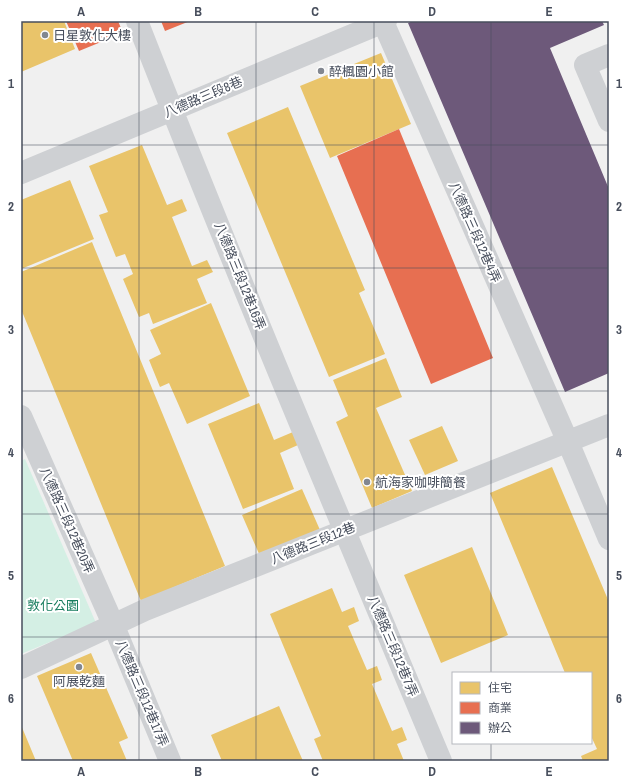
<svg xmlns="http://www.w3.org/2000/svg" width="630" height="782" font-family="'Archivo Narrow','Noto Sans TC',sans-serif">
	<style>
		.green { fill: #d4efe4 }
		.homes { fill: #e9c46a }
		.shops { fill: #e76f51 }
		.offices { fill: #6d597a }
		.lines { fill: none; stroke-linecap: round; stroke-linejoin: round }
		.minor { stroke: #ced0d3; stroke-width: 22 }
		.grid { fill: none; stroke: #474e5c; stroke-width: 1; stroke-opacity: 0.55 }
		.poi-dot { fill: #828790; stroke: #fff; stroke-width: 1.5 }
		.labels { text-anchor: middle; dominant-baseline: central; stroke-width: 4; stroke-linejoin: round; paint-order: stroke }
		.poi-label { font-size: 13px; fill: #474e5c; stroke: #fff; text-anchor: start }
		.street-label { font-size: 13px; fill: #474e5c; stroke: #fff }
		.park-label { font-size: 13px; fill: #187d5f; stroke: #fff }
		.neatline { fill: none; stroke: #474e5c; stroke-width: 1.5 }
		.grid-label { font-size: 13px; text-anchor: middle; font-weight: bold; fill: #474e5c }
	</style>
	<rect width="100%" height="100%" fill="#f0f0f0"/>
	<path class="green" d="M25,459L96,623L21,654V461Z"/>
	<path class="homes" d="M21,21H64L75,49L21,72Z
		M381,53L411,124L330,158L300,86Z
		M288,107L365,290L359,293L385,354L329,377L227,133Z
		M142,145L167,205L182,199L187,211L172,217L192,266L207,260L213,272L197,279L207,303L153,324L149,313L139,317L123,279L133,274L125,254L116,257L99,215L108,212L89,166Z
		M70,180L94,239L21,269V200Z
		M92,242L225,566L141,601L21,309V272Z
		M211,303L250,396L187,424L169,383L160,387L149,360L161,354L150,330Z
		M386,358L402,397L376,408L412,491L372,508L336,422L348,416L333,380Z
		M259,403L274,440L293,432L298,445L280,453L294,489L243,509L208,424Z
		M442,426L458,461L425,475L409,440Z
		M552,467L609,602V761H583L581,756L597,749L591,736V673H565L490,493Z
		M302,489L320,530L260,556L242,515Z
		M472,547L508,635L441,663L404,575Z
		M332,588L342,612L354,607L359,621L348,626L367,670L377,666L382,680L372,684L392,731L402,727L407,740L397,744L404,761H323L314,739L321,736L270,614Z
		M91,653L128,738L119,742L127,761H73L37,676Z
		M279,706L303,761H222L211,735Z
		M21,725L36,761H21Z"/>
	<path class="shops" d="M66,21H118L123,33L79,51Z
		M161,21H190L165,31Z
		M399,129L493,358L431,384L337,156Z"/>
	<path class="offices" d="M413,21H602L604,25L550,48L609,189V373L565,392L408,23Z"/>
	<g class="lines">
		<path class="minor" d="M137,21C234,269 338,515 441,761
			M383,22L568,442L609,539
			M609,55L585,65L609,121
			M21,173L386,21
			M21,416L113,624L170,761
			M21,668L145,610L609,425"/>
	</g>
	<path class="grid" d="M139,21V761M256,21V761M374,21V761M491,21V673M21,145H609M21,268H609M21,391H609M21,514H609M21,637H609M491,743V761"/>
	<g class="poi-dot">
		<circle cx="45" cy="35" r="4"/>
		<circle cx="321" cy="71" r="4"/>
		<circle cx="367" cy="482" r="4"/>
		<circle cx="79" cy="667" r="4"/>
	</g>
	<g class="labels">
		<g class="poi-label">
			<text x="53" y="35">日星敦化大樓</text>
			<text x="329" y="71">醉楓園小館</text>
			<text x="375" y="482">航海家咖啡簡餐</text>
			<text x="79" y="681" text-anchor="middle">阿展乾麵</text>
		</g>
		<g class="street-label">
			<text transform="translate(203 97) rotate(-23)">八德路三段8巷</text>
			<text transform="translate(475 232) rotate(66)">八德路三段12巷4弄</text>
			<text transform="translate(240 276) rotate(68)">八德路三段12巷16弄</text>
			<text transform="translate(67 520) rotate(66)">八德路三段12巷20弄</text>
			<text transform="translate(313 543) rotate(-22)">八德路三段12巷</text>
			<text transform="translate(393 646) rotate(67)">八德路三段12巷7弄</text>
			<text transform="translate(142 693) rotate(67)">八德路三段12巷17弄</text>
		</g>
		<g class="park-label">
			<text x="53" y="605">敦化公園</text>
		</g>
	</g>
	<rect width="630" height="782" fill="none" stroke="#ffffff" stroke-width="44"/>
	<rect x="452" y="672" width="140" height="72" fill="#ffffff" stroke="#b5b8be"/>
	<rect x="460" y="682" width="20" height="12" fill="#e9c46a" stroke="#b5b8be"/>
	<text x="488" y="692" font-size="12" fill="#474e5c">住宅</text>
	<rect x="460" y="702" width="20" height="12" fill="#e76f51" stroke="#b5b8be"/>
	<text x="488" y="712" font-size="12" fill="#474e5c">商業</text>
	<rect x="460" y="722" width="20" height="12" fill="#6d597a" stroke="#b5b8be"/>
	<text x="488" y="732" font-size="12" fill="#474e5c">辦公</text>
	<rect x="22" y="22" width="586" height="738" class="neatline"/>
	<g class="grid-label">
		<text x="81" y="16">A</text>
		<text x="198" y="16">B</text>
		<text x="315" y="16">C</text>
		<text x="432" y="16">D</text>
		<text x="549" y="16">E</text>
		<text x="11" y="88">1</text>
		<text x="619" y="88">1</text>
		<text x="11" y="211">2</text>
		<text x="619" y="211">2</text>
		<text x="11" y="334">3</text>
		<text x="619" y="334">3</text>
		<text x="11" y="457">4</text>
		<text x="619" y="457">4</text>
		<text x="11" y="580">5</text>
		<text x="619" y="580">5</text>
		<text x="11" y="703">6</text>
		<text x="619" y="703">6</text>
		<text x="81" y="776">A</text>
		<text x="198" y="776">B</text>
		<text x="315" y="776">C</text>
		<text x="432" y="776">D</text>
		<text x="549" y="776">E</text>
	</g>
</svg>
